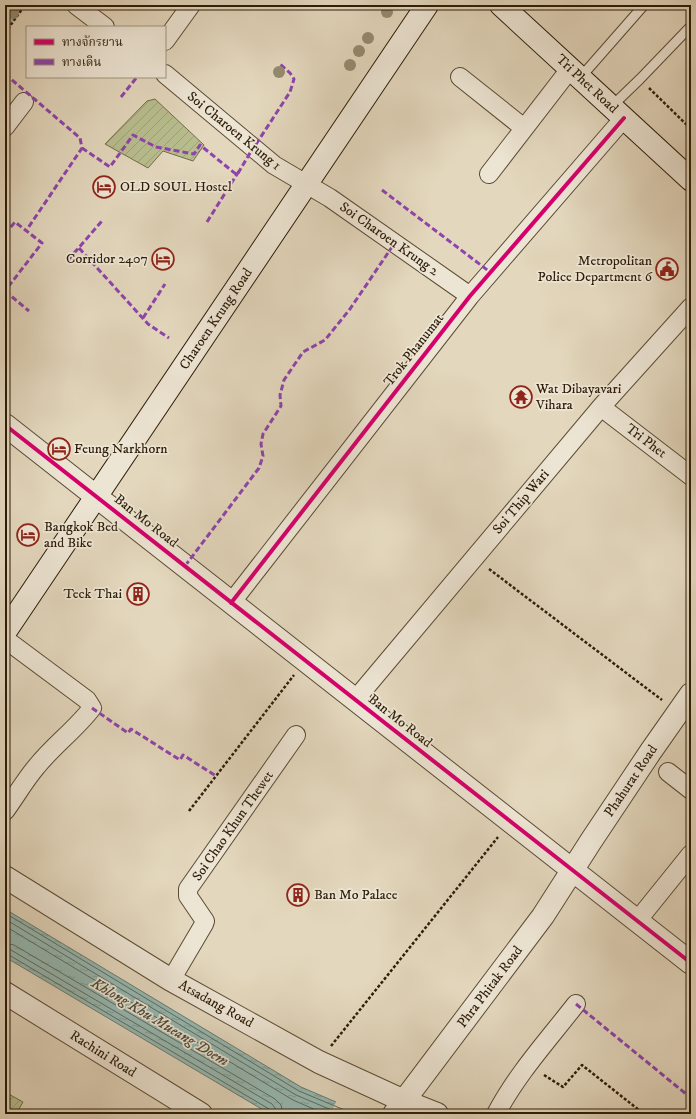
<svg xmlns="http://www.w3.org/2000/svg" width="696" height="1119" font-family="'IM FELL DW Pica','Noto Serif Thai',serif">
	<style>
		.garden { fill: url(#garden-furrows); stroke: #726c4b }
		.water { fill: url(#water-ripples); stroke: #6b7a6f }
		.pier { fill: #e3d7bd }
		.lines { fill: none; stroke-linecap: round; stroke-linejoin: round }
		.shore { stroke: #606a5e; stroke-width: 1 }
		.canal { stroke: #95b9b3; stroke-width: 20 }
		.service-casing { stroke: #5a4b35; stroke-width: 11 }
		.minor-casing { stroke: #5a4b35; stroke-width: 20 }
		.tertiary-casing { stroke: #5a4b35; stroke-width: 24 }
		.secondary-casing { stroke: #2c1c08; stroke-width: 24 }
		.path { stroke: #2c1c08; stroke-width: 2.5; stroke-dasharray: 3 2; stroke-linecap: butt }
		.service { stroke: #ede5d4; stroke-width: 9 }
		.minor { stroke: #ede5d4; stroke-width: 18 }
		.tertiary { stroke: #ede5d4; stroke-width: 22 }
		.secondary { stroke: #ede5d4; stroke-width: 22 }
		.quiet { stroke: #8e44ad; stroke-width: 3; stroke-dasharray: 6 3; stroke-linecap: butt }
		.cycleway-casing { stroke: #ede5d4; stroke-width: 6 }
		.cycleway { stroke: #d6006c; stroke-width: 4 }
		.tree { fill: #958b6f }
		.labels { text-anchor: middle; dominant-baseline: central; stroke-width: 3.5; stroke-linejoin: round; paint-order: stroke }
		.street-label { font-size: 14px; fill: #2c1c08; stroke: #ede5d4 }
		.poi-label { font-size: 14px; fill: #2c1c08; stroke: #ede5d4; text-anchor: start }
		.water-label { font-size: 15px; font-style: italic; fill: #4c4b3b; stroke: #ede5d4 }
	</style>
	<defs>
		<pattern id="garden-furrows" width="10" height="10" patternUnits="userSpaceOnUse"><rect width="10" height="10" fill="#b8bd8e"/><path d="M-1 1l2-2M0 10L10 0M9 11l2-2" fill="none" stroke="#9ea279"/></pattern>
		<pattern id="water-ripples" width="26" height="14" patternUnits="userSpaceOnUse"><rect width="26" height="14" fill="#95b9b3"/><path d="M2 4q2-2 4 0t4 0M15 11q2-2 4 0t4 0" fill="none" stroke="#819e98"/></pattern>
	</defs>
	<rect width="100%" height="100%" fill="#e3d7bd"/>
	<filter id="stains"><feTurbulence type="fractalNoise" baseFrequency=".005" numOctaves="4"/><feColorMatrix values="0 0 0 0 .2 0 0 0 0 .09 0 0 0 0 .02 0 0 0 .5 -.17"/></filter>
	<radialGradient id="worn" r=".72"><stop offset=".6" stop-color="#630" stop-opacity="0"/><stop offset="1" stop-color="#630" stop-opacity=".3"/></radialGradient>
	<path class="garden" d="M155,99L204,145L193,161L163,151L148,168L105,144L147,101Z
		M5,1092L23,1102L16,1114H5Z"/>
	<path class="water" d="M5,909L301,1087L364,1114H270L5,957Z"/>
	<path class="pier" d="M337,1100L365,1112L366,1114H337L333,1108Z"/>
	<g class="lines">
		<path class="shore" d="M5,913L299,1091L354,1114
			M5,919L296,1095L341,1114
			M5,926L293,1100L325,1114
			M5,943L14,945L275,1099L281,1105L283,1114
			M5,949L11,950L272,1104L275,1108L276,1114
			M5,954L9,955L269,1109L271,1114"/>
		<path class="canal" d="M5,15L12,5"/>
		<g class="service-casing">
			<path id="service" d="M580,78L644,5
				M611,107L640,79L691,26"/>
		</g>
		<g class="minor-casing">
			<path id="minor" d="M76,5L105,27
				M165,41L191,5
				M165,74L274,165L330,198L470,296
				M460,77L524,128
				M5,127L24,102
				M489,174L570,69
				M601,407L691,476
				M231,603L470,296L624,118
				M5,639L87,700L92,708C76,729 54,745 37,766C25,780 16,796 5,811
				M355,700L601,407L691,307
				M668,772L691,790
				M637,921L691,854
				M171,980L204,924L205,921L188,896V889L296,735
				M496,1114C517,1074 548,1040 576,1004"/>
		</g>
		<g class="tertiary-casing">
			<path id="tertiary" d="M5,425L691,963
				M5,877L171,980L319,1062L404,1101L437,1114
				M5,993L201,1114
				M394,1114L543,916L591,841L651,751L691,694"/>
		</g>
		<g class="secondary-casing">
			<path id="secondary" d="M501,5L691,180
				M5,632L427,5"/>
		</g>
		<path class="path" d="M5,33L25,5
			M649,88L691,129
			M489,569L662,700
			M189,811L294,675
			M331,1046L498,837
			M544,1075L563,1087L582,1065L644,1114"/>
		<use href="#service" class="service"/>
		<use href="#minor" class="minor"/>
		<use href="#tertiary" class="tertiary"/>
		<use href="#secondary" class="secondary"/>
		<path class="quiet" d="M5,74L80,138L82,148L26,231
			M121,97L137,77
			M82,148L110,167L133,135L156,147L194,154L200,145L237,175L253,148
			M251,152L290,92L294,79L290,73L279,63
			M382,190L490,272
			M207,222L239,171
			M5,234L15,222L42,243L5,291
			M79,248L148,324L169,338
			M68,260L102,221
			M5,291L29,311
			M143,318L165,284
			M185,566L259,468L263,456L261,444L263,434L281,406L280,395L284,380L303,352L325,340L350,309L394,244
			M92,708L128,733L131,729L180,760L183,755L216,776
			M576,1004L691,1098"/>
		<g class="cycleway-casing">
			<path id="cycleway" d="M5,425L691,963
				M231,603L470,296L624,118"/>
		</g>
		<use href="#cycleway" class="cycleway"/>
	</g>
	<g class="tree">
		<circle cx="387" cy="12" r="6"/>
		<circle cx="13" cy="13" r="6"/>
		<circle cx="368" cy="38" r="6"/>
		<circle cx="359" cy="51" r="6"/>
		<circle cx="350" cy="65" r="6"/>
		<circle cx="279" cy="72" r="6"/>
	</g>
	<defs>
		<g id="hotel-ring" transform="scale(1.15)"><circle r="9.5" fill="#ede5d4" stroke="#8f2418" stroke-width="1.5"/><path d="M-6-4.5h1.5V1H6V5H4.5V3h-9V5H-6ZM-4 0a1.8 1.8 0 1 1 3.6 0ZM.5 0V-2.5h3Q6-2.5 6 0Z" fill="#8f2418"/></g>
		<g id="civic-ring" transform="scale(1.15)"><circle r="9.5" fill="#ede5d4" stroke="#8f2418" stroke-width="1.5"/><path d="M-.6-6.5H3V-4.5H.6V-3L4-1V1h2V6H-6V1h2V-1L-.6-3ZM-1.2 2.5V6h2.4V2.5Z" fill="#8f2418"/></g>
		<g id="temple-ring" transform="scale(1.15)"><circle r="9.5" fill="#ede5d4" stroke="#8f2418" stroke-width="1.5"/><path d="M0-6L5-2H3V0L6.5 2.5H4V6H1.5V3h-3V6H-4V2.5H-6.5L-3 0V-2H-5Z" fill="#8f2418"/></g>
		<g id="building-ring" transform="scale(1.15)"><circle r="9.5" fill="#ede5d4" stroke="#8f2418" stroke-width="1.5"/><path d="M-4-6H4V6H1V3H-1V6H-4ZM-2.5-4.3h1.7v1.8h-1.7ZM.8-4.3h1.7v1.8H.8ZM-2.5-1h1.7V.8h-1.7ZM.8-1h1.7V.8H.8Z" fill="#8f2418"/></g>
	</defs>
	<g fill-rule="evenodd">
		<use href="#hotel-ring" x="104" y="187"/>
		<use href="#hotel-ring" x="163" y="259"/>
		<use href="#civic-ring" x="667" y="269"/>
		<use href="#temple-ring" x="521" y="397"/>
		<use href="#hotel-ring" x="59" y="449"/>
		<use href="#hotel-ring" x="28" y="535"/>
		<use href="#building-ring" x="138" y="594"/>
		<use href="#building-ring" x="298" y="895"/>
	</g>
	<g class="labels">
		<g class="street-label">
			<text transform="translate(587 84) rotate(43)">Tri Phet Road</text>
			<text transform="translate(234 131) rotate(39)">Soi Charoen Krung 1</text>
			<text transform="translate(389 239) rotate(35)">Soi Charoen Krung 2</text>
			<text transform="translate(216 319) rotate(-56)">Charoen Krung Road</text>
			<text transform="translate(414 350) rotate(-52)">Trok Phanumat</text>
			<text transform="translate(646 441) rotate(37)">Tri Phet</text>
			<text transform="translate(521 502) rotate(-50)">Soi Thip Wari</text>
			<text transform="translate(146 521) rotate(38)">Ban Mo Road</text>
			<text transform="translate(400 721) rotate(38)">Ban Mo Road</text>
			<text transform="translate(631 781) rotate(-56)">Phahurat Road</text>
			<text transform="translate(233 826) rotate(-55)">Soi Chao Khun Thewet</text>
			<text transform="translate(490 987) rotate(-53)">Phra Phitak Road</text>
			<text transform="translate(216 1004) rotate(29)">Atsadang Road</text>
			<text transform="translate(103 1054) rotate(32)">Rachini Road</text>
		</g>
		<g class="poi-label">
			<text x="120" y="187">OLD SOUL Hostel</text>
			<text x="148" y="259" text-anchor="end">Corridor 2407</text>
			<text x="652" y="261" text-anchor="end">Metropolitan<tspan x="652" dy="16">Police Department 6</tspan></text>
			<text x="536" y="389">Wat Dibayavari<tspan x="536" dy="16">Vihara</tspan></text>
			<text x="74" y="449">Feung Narkhorn</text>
			<text x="44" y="527">Bangkok Bed<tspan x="44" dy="16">and Bike</tspan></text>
			<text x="122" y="594" text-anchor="end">Teck Thai</text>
			<text x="314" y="895">Ban Mo Palace</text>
		</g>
		<g class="water-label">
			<text transform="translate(160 1022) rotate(31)">Khlong Khu Mueang Doem</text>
		</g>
	</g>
	<rect width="696" height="1119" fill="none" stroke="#e3d7bd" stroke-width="20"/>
	<rect x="6" y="6" width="684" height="1107" fill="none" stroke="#2c1c08" stroke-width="2"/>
	<rect x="10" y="10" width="676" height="1099" fill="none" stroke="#2c1c08"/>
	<rect x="26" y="26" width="140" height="52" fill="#ede5d4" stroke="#a09582"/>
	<rect x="34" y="39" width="20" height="6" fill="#d6006c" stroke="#a09582"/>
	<text x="62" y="46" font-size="12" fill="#2c1c08">ทางจักรยาน</text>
	<rect x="34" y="59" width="20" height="6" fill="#8e44ad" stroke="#a09582"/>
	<text x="62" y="66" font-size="12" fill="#2c1c08">ทางเดิน</text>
	<rect width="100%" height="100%" filter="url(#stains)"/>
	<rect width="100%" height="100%" fill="url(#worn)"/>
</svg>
